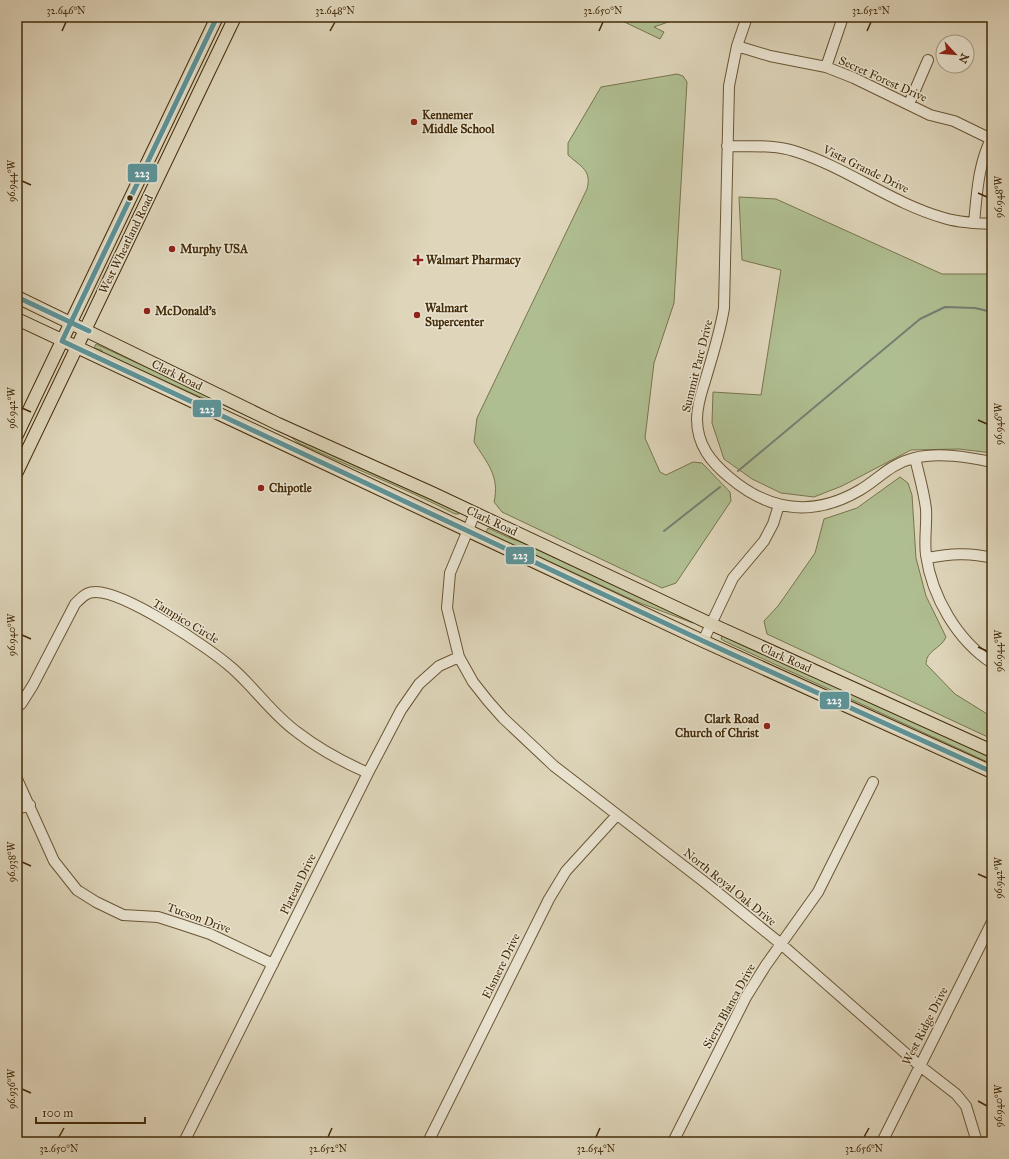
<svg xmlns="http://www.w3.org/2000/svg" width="1009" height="1159" font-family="'IM FELL Great Primer',serif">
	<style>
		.green { fill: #afbe91; stroke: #79744c }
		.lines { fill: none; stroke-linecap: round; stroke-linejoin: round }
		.stream { stroke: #757e72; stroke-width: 2 }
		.minor-casing { stroke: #6a5634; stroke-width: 12 }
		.major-casing { stroke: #432b08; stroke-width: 14 }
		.minor { stroke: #eae4d2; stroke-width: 10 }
		.major { stroke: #ded5ba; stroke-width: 12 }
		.bus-1-casing { stroke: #eae4d2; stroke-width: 8 }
		.bus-1 { stroke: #5d9499; stroke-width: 5 }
		.ticks { fill: none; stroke: #432b08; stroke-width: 1.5 }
		.poi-dot { fill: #8f2418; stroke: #eae4d2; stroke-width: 1.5 }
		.bus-dot { fill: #432b08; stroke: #eae4d2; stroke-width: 1.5 }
		.labels { text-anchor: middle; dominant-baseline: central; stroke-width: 3; stroke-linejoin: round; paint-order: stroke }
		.street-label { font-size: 12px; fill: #432b08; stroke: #eae4d2 }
		.poi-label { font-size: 12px; font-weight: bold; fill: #432b08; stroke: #eae4d2; text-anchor: start }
		.line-badge { stroke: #eae4d2; stroke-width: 1.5 }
		.badge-label { font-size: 11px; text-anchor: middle; font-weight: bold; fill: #fff }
		.neatline { fill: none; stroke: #432b08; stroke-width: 1.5 }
		.ticks-label { font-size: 10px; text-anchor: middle; fill: #432b08 }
	</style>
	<rect width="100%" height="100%" fill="#ded5ba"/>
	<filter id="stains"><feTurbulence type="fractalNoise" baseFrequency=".005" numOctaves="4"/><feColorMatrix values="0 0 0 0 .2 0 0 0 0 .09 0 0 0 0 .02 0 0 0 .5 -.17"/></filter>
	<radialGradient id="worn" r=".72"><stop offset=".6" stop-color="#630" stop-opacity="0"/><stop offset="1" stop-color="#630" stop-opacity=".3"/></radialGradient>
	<path class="green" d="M614,17H631L644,21L665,17H675L671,21L654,27L664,32L660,39Z
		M677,74L683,76L687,82L674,303L654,363L645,438L660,472L666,475L693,462L702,463L730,492L731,501L676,583L662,588L502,512L494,502C500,476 487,463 474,442L477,418L587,189C592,170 581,167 568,155V143L601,87Z
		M739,197L776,199L942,274H992V453L959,449L911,450L842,486L814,497L781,493L752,479L724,459L712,423L713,392L761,395L781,270L742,260Z
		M96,344L150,369L161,372L262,423L221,404L198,396L104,353L101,350L94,348Z
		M291,433L458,511L459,514H455C403,487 349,467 297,442L290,436Z
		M900,477L908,483L912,495L916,558L926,596L946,637C941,649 926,650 926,664L955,694L992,717V739L767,634L764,621L778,606L815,553L824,519L857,508Z
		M488,528L512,539L532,545L695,620L693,623L635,601L488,533L486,532Z
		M723,634L992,756V764L724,641L721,639Z"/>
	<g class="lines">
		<path class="stream" d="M738,471L920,319L945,307L975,308L992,312
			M664,531L720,487"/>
		<g class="minor-casing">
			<path id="minor" d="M747,17L737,46L729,86L724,308C720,333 712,357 705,381C701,393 697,406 697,419C697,445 711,462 729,477C770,512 814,517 860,490C880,478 890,464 914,458C939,452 967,457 992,462
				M737,46L770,56L826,67L854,78L930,115L954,121L991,139
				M826,67L843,17
				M909,104L928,60
				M727,146C748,147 773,144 794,151C846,167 891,203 944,218C959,223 976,223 992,224
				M974,223C977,193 978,164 992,137
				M17,451L25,455
				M915,458C919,475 924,492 926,509C927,525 924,540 926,555C932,597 957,640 992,663
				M475,513L450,573L447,608L459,657L473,682L488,701L503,718L554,766L707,884L781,944L920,1066L956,1094L966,1106L977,1142
				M927,558C950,554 969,552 992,558
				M703,641L733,578L764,541L773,524L779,505
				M17,707L21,704L33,685L75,604C81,598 86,592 95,592C124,591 210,648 232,668C255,688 272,714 297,732C319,749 343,762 368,773
				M17,779L54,861L77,890L96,902L123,915L158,917L183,925L210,934L273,964
				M17,809L30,805
				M184,1142L368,773L401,710L419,684L439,666L459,657
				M428,1142L549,899L566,871L617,815
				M673,1142L746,997L766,965L818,892L873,782
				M882,1142L992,922"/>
		</g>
		<g class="major-casing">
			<path id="major" d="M17,297L278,424L432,493L711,624L992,751
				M17,319L703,641L992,772
				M17,435L217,17
				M17,472L235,17"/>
		</g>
		<use href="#minor" class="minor"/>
		<use href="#major" class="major"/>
		<g class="bus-1-casing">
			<path id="bus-1" d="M217,17L62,341L703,641L992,772
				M17,297L89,331"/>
		</g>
		<use href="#bus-1" class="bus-1"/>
	</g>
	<path class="ticks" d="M62,31L66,22M330,31L335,22M599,31L603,22M867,31L871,22M22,181L31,185M978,193L987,197M22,408L31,412M978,420L987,424M22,635L31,639M978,647L987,651M22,862L31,866M978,874L987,878M22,1089L31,1093M978,1101L987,1106M59,1137L64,1128M328,1137L332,1128M596,1137L600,1128M864,1137L869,1128"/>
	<g class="poi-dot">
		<circle cx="414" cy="122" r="4"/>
		<circle cx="172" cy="249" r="4"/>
		<path d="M416 254h4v4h4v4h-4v4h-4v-4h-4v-4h4z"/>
		<circle cx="147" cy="311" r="4"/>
		<circle cx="417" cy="315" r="4"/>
		<circle cx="261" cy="488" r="4"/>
		<circle cx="767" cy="726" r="4"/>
	</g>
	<circle class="bus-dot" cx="130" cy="198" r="3.5"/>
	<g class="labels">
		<g class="street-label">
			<text transform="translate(883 79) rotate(24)">Secret Forest Drive</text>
			<text transform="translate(866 169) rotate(26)">Vista Grande Drive</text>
			<text transform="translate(126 244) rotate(-64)">West Wheatland Road</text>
			<text transform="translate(697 366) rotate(-76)">Summit Parc Drive</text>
			<text transform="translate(177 375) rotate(26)">Clark Road</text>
			<text transform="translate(492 521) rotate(25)">Clark Road</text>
			<text transform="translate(186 621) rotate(31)">Tampico Circle</text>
			<text transform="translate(786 658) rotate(24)">Clark Road</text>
			<text transform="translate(298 884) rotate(-64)">Plateau Drive</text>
			<text transform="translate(730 887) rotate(39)">North Royal Oak Drive</text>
			<text transform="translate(199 918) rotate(20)">Tucson Drive</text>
			<text transform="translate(501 966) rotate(-64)">Elsmere Drive</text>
			<text transform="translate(729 1006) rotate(-61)">Sierra Blanca Drive</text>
			<text transform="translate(925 1026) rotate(-63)">West Ridge Drive</text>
		</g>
		<g class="poi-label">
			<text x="422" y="115">Kennemer<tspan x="422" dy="14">Middle School</tspan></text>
			<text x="180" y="249">Murphy USA</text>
			<text x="426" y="260">Walmart Pharmacy</text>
			<text x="425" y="308">Walmart<tspan x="425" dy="14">Supercenter</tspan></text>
			<text x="155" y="311">McDonald's</text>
			<text x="269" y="488">Chipotle</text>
			<text x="759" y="719" text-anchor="end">Clark Road<tspan x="759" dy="14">Church of Christ</tspan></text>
		</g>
	</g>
	<g class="line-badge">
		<rect x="127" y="163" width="31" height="20" rx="4" fill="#5d9499"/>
		<rect x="192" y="399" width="30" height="19" rx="4" fill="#5d9499"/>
		<rect x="505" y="546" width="30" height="19" rx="4" fill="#5d9499"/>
		<rect x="819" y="691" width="31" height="19" rx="4" fill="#5d9499"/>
	</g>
	<g class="badge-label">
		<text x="142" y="177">223</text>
		<text x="207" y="413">223</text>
		<text x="520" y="559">223</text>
		<text x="834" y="704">223</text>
	</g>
	<rect width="1009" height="1159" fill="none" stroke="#ded5ba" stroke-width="44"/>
	<g transform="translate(955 54) rotate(116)"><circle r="19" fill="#eae4d2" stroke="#a79a81"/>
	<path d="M0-3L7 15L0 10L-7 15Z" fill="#8f2418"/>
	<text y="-6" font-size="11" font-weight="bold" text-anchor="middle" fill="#432b08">N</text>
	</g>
	<path d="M36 1117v6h109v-6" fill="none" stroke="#432b08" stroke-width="2"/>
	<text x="42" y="1117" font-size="12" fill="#432b08" stroke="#eae4d2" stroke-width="3" paint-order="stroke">100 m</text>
	<rect x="22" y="22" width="965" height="1115" class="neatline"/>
	<g class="ticks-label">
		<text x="66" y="14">32.646°N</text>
		<text x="335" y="14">32.648°N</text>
		<text x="603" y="14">32.650°N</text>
		<text x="871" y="14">32.652°N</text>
		<text transform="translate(11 181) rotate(-90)" y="4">96.944°W</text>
		<text transform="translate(998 197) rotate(-90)" y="4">96.948°W</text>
		<text transform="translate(11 408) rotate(-90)" y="4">96.942°W</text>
		<text transform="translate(998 424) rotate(-90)" y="4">96.946°W</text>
		<text transform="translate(11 635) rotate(-90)" y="4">96.940°W</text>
		<text transform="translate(998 651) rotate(-90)" y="4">96.944°W</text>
		<text transform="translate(11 862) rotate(-90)" y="4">96.938°W</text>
		<text transform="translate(998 878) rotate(-90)" y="4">96.942°W</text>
		<text transform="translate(11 1089) rotate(-90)" y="4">96.936°W</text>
		<text transform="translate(998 1106) rotate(-90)" y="4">96.940°W</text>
		<text x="59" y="1152">32.650°N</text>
		<text x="328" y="1152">32.652°N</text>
		<text x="596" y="1152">32.654°N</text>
		<text x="864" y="1152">32.656°N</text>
	</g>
	<rect width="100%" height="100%" filter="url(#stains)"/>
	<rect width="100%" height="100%" fill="url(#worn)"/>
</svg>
